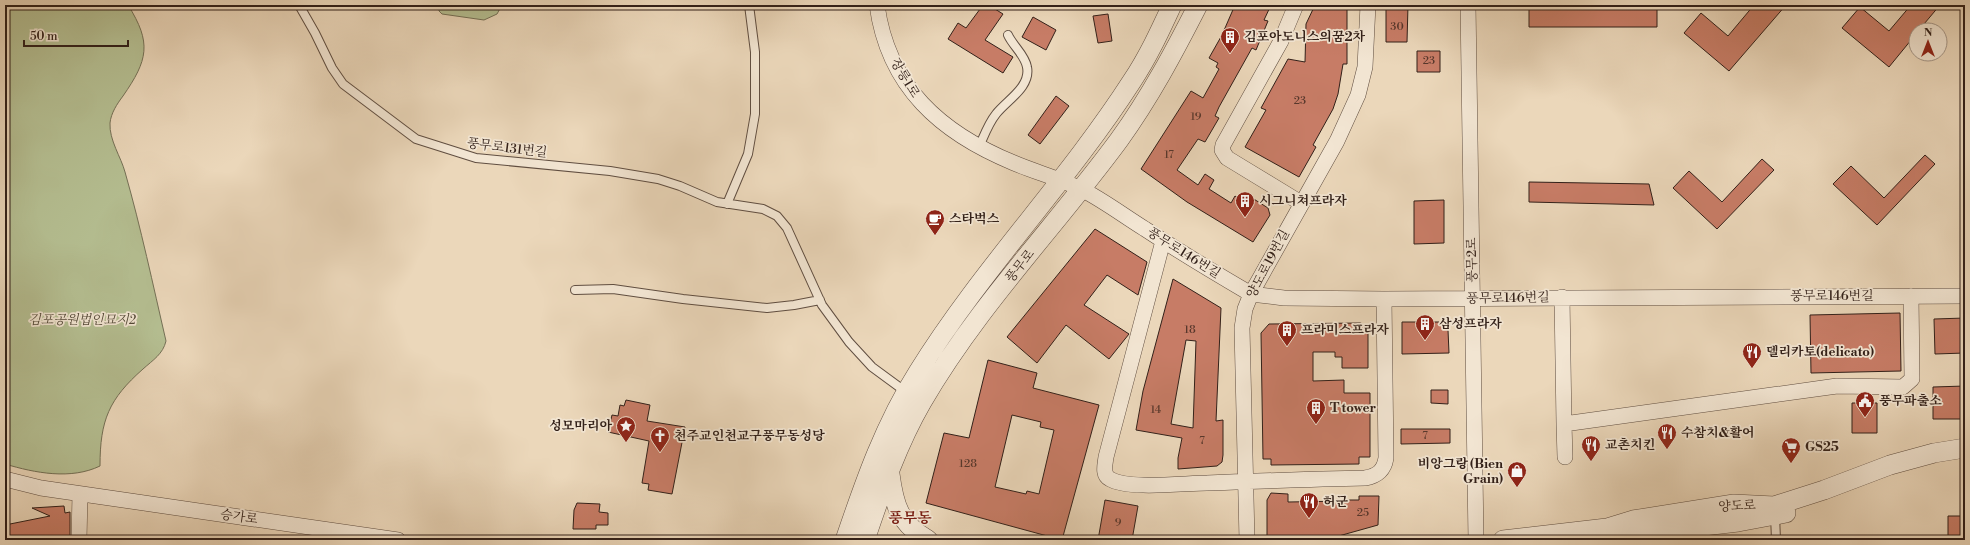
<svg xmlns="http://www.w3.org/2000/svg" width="1970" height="545" font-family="'Libre Bodoni','Noto Serif KR',serif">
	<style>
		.green { fill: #b5bf92; stroke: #747056 }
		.building { fill: #c77c66; stroke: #322019; fill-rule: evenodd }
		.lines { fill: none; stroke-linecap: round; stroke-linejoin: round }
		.service-casing { stroke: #604e41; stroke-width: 10 }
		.minor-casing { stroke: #604e41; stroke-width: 16 }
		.tertiary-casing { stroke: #604e41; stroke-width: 20 }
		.service { stroke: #f2e5d2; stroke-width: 8 }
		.minor { stroke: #f2e5d2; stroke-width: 15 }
		.tertiary { stroke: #f2e5d2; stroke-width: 19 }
		.labels { text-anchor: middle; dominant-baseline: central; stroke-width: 3.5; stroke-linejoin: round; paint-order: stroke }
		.number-label { font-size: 11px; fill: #57372c }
		.poi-label { font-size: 13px; font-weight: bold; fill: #322019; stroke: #f2e5d2; text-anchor: start }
		.street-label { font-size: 13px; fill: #322019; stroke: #f2e5d2 }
		.park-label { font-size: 13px; font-style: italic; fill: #534837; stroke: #f2e5d2 }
		.quarter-label { font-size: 15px; font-weight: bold; fill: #7a1f14; stroke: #f2e5d2 }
	</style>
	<rect width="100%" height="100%" fill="#ebd7ba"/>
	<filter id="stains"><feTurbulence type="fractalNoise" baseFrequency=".005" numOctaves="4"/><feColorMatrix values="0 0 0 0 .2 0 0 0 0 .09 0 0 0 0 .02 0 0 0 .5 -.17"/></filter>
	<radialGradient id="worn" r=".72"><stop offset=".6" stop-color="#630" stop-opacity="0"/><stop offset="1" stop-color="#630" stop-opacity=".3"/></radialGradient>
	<path class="green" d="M5,5H128C152,43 148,60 123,96C117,104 111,113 110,123C109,140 121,157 125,172C141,228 153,285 166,341C163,354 153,360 143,369C109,399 100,420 100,466C71,480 35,473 5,464Z
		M439,5H502L497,14L484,20L442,14L439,11Z"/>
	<path class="building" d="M983,5H999L995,9L1003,14L985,40L1013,57L1003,73L948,39L958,23L966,28Z
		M1235,5H1271L1264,20L1268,21L1256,50L1252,48L1219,107L1215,116L1219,118L1205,142L1198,139L1177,170L1198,185L1205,174L1214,180L1209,189L1231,203L1235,196L1245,203L1249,196L1268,208L1270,215L1253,242L1187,202L1141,169L1191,91L1203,98L1219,69L1216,67L1218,63L1209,58L1222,35Z
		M1315,5H1347V64H1343L1338,94L1333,109L1313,145L1316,147L1299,177L1245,147L1266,110L1261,108L1288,59L1305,62L1306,24Z
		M1386,5H1408L1407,42H1386Z
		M1529,5H1657V27H1529Z
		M1754,5H1786L1729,71L1684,33L1701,13L1728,36Z
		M1911,5H1940L1919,30H1916V34L1889,67L1842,28L1860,7L1889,31Z
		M1108,14L1112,41L1098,43L1093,16Z
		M1033,17L1056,30L1046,50L1022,37Z
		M1417,51H1440V72H1417Z
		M1056,96L1069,106L1040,144L1028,135Z
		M1925,155L1935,164L1877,225L1833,184L1851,166L1884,198Z
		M1762,159L1774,170L1717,229L1673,188L1689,171L1722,202Z
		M1529,182L1649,184L1654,205L1529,202Z
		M1444,200V243L1414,244V201Z
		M1095,229L1147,262L1138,295L1107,275L1084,305L1129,334L1109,359L1066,325L1037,363L1007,337Z
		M1173,279L1221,308L1216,421L1223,420V455L1222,462L1217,466L1178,469V458L1182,438L1136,430L1143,391ZM1186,340L1196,341L1193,428L1171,424Z
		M1900,313L1901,371L1811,373L1810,315Z
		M1965,318V353L1935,354L1934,319Z
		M1402,322H1439L1448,330L1449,353L1402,354Z
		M1361,323L1368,329V368H1342V357H1335V352H1313V381L1344,380V393H1370V457H1359V464L1271,465V459H1263L1261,333L1269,324Z
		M988,360L1037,373L1033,388L1099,405L1062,540L926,503L944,433L969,438ZM1012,415L1041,422L1040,427L1054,430L1039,494L1027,491L1026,494L995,487Z
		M1965,386V419H1933V387Z
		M1431,390H1448V404L1431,403Z
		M626,400L650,405L647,421L685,427L672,494L648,490L649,484L642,483L649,441L608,432L612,415L618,416L620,405L624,406Z
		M1852,403H1877V433H1852Z
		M1401,429H1450V443L1401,444Z
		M1271,493L1288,494V502L1348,501V500H1359V496H1379L1378,525L1328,539L1267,540V500Z
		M1105,500L1138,506L1132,540H1098Z
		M577,503L600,504L599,512L608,513V525H596V529H573L574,510Z
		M64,506L65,513L70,512V540H5V525L50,516L32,508Z
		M1948,516H1965V540H1948Z"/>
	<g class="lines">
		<g class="service-casing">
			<path id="service" d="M299,5L315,33L332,68L343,84L416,139L476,158L610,171L658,179L680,186L717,202L763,209L777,216L787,228L822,305L849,342L872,367L906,392
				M979,147C984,136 988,124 996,114C1007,100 1031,87 1027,67C1025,55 1013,46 1008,35
				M727,204L748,154L755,114V52L749,5
				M575,290L613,289L683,299L767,308L794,305L820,300
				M1775,515L1776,540"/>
		</g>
		<g class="minor-casing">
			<path id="minor" d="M877,5C888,87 941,133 1014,163C1035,172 1061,179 1081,189C1103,200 1124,216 1145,229C1180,252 1215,273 1251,294L1284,298L1384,299L1965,296
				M1296,5L1281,41L1223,145L1222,150L1227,158L1301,203
				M1468,5L1476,540
				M1163,241L1106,457C1105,465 1102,475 1110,479C1128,490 1185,483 1207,483C1259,481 1312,479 1365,478C1377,476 1384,471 1386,458L1384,299
				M1562,297L1564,424L1837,386L1903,387L1912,379L1911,296
				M1564,424L1565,457
				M5,479L41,488L398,540
				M79,540L80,494
				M1247,540L1242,328L1245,309L1251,294L1337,141L1358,95L1365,67L1368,5"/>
		</g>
		<g class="tertiary-casing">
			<path id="tertiary" d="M890,474C894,505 899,523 928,540
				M1601,538L1738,522L1786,513
				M845,540C865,481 885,424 918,372C982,269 1067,182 1132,81C1148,57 1160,31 1172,5
				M865,540C881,493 897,445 922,402C977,307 1055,227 1119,140C1150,97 1174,52 1198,5
				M1503,540L1607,528L1633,520L1734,504L1774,506L1824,490L1890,465L1934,453L1965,448"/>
		</g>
		<use href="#service" class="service"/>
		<use href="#minor" class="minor"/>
		<use href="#tertiary" class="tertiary"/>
	</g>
	<defs>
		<g id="building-pin" transform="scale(1)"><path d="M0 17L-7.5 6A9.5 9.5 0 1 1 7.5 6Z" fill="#8f2418" stroke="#f2e5d2"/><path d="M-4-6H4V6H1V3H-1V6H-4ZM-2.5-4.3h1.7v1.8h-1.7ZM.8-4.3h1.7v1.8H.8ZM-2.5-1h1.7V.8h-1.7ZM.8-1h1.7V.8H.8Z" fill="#fff"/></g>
		<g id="cafe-pin" transform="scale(1)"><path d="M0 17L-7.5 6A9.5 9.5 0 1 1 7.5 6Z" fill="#8f2418" stroke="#f2e5d2"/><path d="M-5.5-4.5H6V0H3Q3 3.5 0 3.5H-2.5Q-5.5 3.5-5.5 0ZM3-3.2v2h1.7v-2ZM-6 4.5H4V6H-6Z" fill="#fff"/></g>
		<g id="restaurant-pin" transform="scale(1)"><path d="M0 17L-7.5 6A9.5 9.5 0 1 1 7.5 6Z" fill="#8f2418" stroke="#f2e5d2"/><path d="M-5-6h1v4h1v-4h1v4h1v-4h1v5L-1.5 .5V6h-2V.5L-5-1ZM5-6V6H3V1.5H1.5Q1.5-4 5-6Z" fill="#fff"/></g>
		<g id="civic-pin" transform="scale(1)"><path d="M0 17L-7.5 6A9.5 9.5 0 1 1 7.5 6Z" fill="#8f2418" stroke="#f2e5d2"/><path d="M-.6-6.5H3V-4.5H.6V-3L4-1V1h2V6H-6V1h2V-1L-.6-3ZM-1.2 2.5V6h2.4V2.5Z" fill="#fff"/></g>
		<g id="sight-pin" transform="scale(1)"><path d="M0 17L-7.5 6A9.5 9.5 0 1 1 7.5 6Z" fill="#8f2418" stroke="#f2e5d2"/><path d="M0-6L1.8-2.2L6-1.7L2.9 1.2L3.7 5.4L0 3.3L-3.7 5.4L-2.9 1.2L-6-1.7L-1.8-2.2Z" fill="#fff"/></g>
		<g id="church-pin" transform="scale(1)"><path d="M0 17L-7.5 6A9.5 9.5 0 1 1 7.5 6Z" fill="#8f2418" stroke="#f2e5d2"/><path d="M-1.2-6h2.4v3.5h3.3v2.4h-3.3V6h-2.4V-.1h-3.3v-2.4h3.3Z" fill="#fff"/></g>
		<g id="supermarket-pin" transform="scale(1)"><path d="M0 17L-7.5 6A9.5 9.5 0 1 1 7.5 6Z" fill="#8f2418" stroke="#f2e5d2"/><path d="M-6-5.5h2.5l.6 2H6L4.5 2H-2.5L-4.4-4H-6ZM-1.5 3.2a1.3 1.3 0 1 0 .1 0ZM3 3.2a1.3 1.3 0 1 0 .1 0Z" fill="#fff"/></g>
		<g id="shop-pin" transform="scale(1)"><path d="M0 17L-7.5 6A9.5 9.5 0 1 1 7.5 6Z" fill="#8f2418" stroke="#f2e5d2"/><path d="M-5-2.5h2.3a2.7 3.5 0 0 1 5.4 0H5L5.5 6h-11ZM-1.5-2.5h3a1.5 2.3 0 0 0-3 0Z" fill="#fff"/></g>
	</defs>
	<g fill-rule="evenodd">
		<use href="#building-pin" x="1230" y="37"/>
		<use href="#building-pin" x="1245" y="201"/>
		<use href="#cafe-pin" x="935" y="219"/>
		<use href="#building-pin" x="1425" y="324"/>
		<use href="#building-pin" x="1287" y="330"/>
		<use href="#restaurant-pin" x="1752" y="352"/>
		<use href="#civic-pin" x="1865" y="401"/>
		<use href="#building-pin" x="1316" y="408"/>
		<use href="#sight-pin" x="626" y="426"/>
		<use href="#restaurant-pin" x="1667" y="433"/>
		<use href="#church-pin" x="660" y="436"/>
		<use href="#restaurant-pin" x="1591" y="445"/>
		<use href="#supermarket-pin" x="1791" y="447"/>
		<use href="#shop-pin" x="1517" y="471"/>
		<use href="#restaurant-pin" x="1309" y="502"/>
	</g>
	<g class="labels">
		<g class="number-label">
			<text x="1397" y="27">30</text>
			<text x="1429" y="61">23</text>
			<text x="1300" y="101">23</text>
			<text x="1196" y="117">19</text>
			<text x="1169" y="155">17</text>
			<text x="1190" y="330">18</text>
			<text x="1156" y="410">14</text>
			<text x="1425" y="436">7</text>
			<text x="1202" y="441">7</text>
			<text x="968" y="464">128</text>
			<text x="1363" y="513">25</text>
			<text x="1118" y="523">9</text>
		</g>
		<g class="poi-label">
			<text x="1244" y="37">김포아도니스의꿈2차</text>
			<text x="1259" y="201">시그니쳐프라자</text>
			<text x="949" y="219">스타벅스</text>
			<text x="1439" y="324">삼성프라자</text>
			<text x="1301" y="330">프라미스프라자</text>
			<text x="1766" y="352">델리카토(delicato)</text>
			<text x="1879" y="401">풍무파출소</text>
			<text x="1330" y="408">T tower</text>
			<text x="612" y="426" text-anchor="end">성모마리아</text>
			<text x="1681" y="433">수참치&amp;활어</text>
			<text x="674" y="436">천주교인천교구풍무동성당</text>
			<text x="1605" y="445">교촌치킨</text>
			<text x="1805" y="447">GS25</text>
			<text x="1503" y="464" text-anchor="end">비앙그랑 (Bien<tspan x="1503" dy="15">Grain)</tspan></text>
			<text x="1323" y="502">허군</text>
		</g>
		<g class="street-label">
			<text transform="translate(905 78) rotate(59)">장릉1로</text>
			<text transform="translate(507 148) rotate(7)">풍무로131번길</text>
			<text transform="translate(1184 253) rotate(32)">풍무로146번길</text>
			<text transform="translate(1472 260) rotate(-91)">풍무2로</text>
			<text transform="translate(1268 264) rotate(-62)">양도로19번길</text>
			<text transform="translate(1020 266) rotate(-52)">풍무로</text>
			<text x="1832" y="296">풍무로146번길</text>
			<text transform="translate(1508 298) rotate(-1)">풍무로146번길</text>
			<text transform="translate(1737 506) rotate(-3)">양도로</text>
			<text transform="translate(239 517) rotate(8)">승가로</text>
		</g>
		<g class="park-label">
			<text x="82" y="320">김포공원법인묘지2</text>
		</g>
		<g class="quarter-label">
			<text x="910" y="518">풍무동</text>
		</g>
	</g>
	<rect width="1970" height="545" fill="none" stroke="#ebd7ba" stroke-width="20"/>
	<rect x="6" y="6" width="1958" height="533" fill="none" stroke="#322019" stroke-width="2"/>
	<rect x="10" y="10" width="1950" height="525" fill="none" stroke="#322019"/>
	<g transform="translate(1928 42)"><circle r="19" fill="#f2e5d2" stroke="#a59688"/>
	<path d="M0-3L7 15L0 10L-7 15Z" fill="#8f2418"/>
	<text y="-6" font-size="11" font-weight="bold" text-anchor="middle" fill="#322019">N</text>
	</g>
	<path d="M24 40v6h104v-6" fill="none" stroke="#322019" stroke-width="2"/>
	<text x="30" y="40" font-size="12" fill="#322019" stroke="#f2e5d2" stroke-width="3" paint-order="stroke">50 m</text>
	<rect width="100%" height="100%" filter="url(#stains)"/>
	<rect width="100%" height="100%" fill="url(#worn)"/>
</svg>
